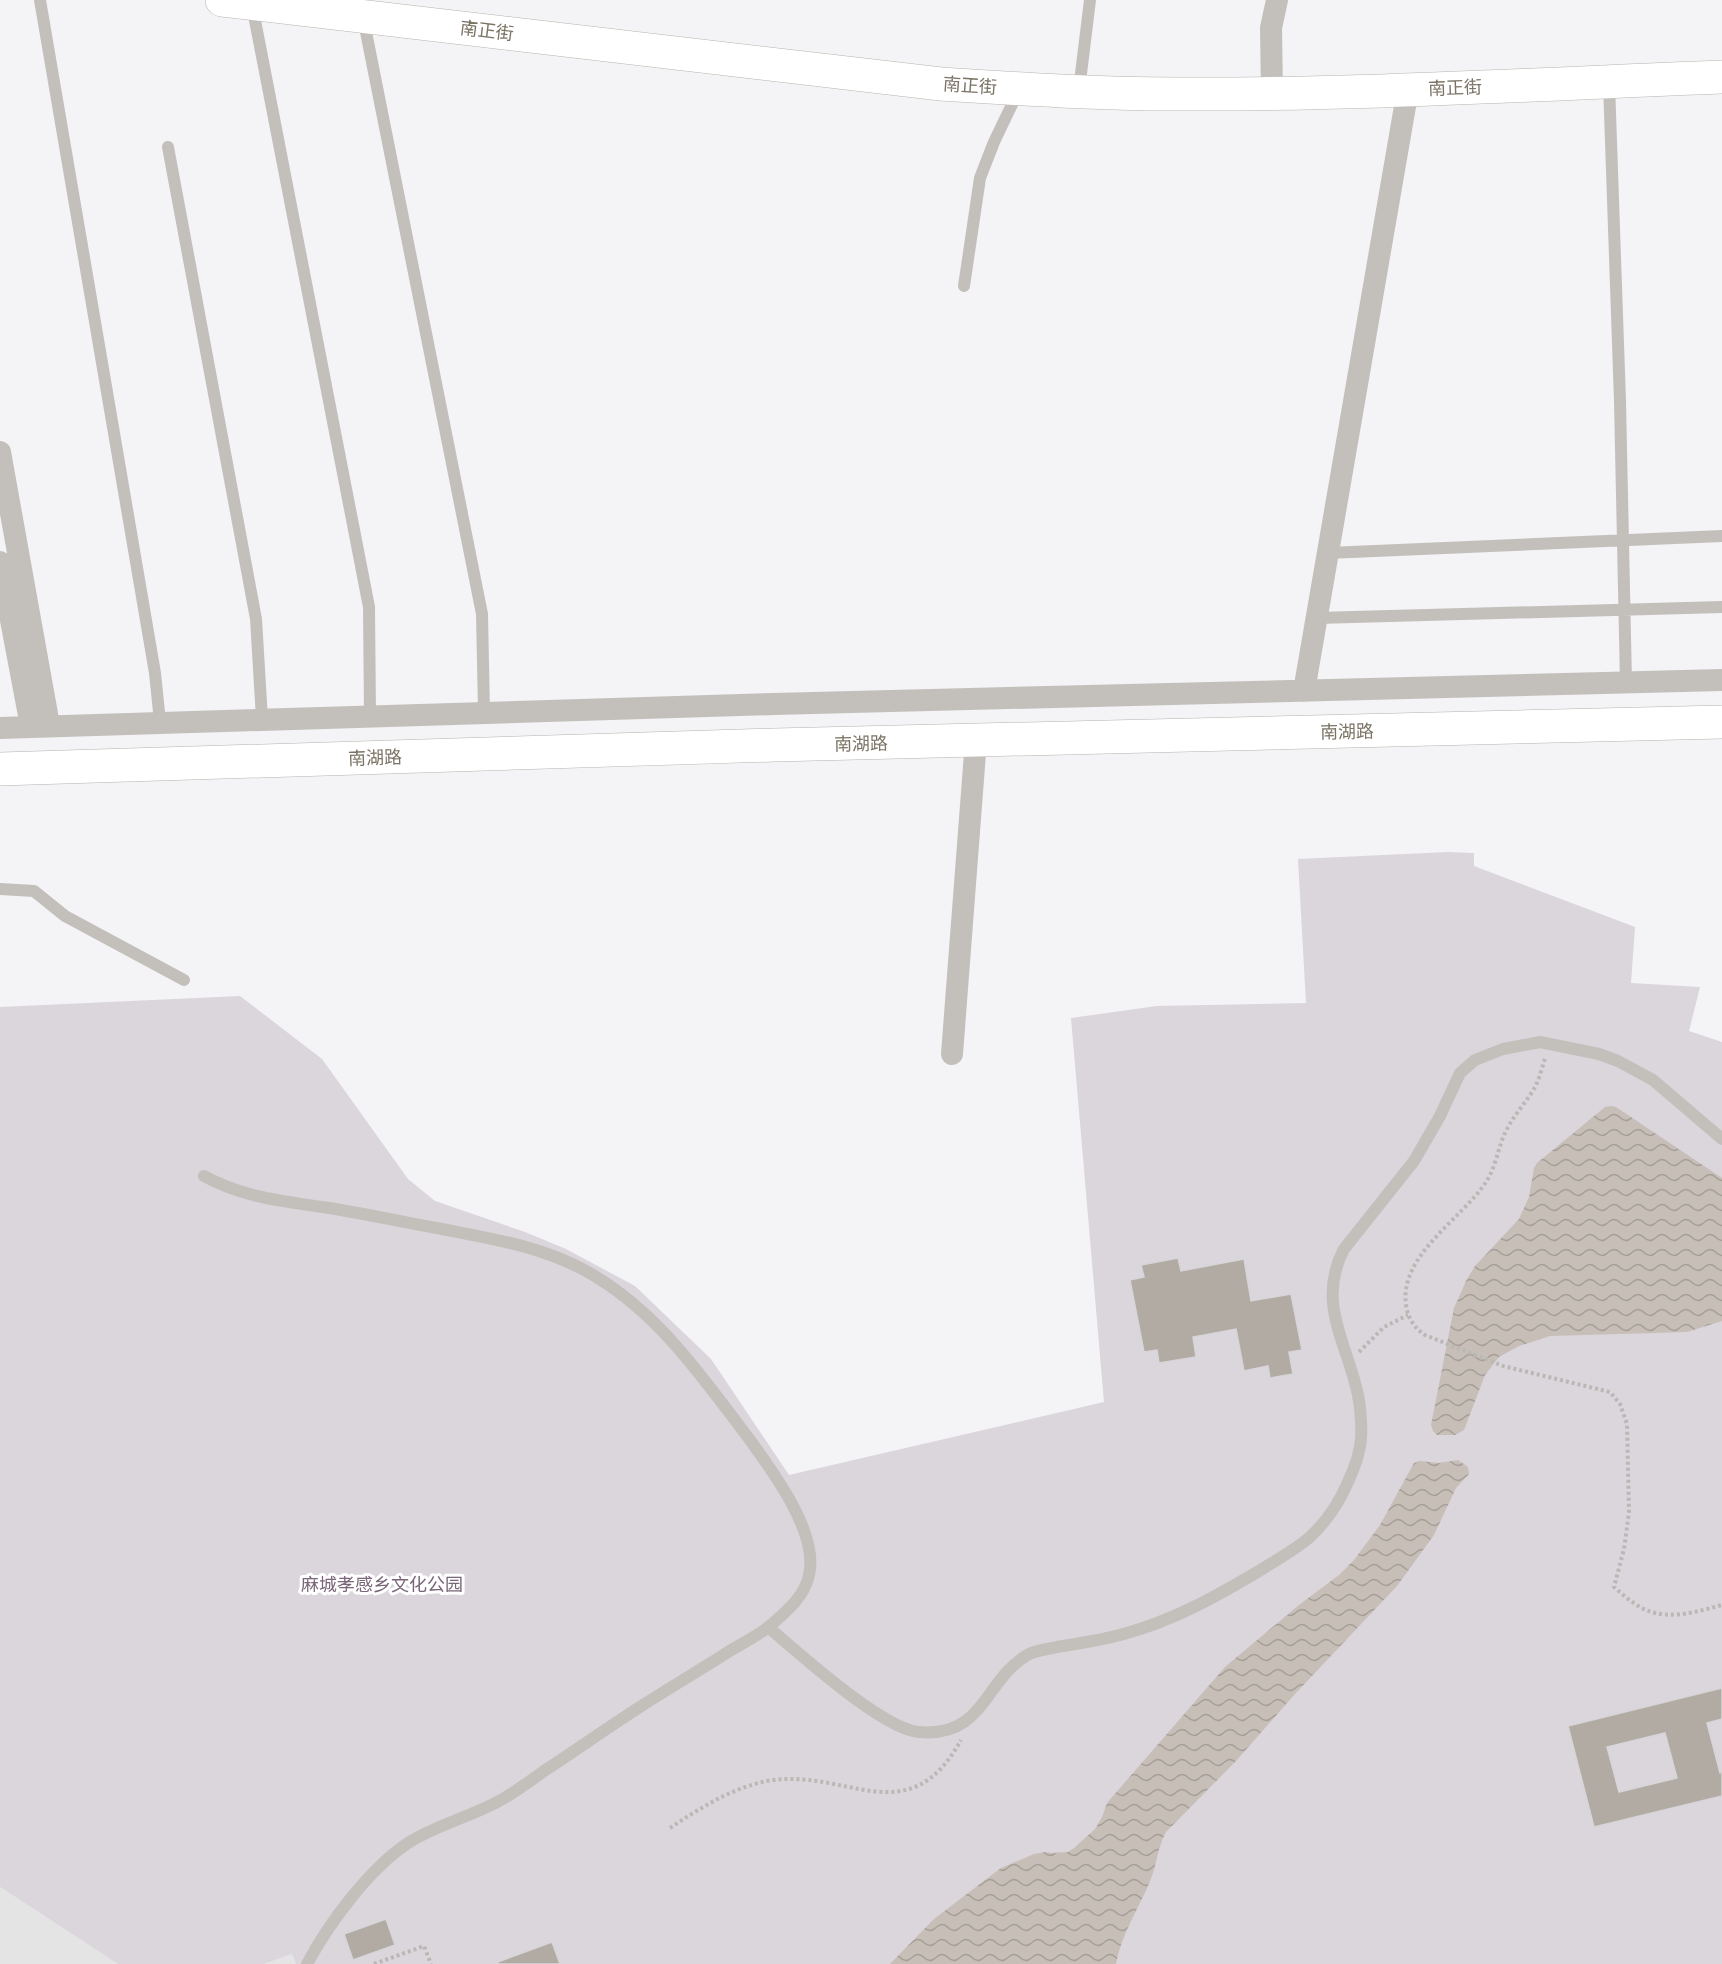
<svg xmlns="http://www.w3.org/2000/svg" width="1722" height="1964" font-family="'Golos Text','Noto Sans SC',sans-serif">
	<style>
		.built { fill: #e4e4e4 }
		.green { fill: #dbd5dc }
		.water { fill: url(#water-waves) }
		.building { fill: #b1aba4; stroke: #d6d6d8; stroke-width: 1.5; fill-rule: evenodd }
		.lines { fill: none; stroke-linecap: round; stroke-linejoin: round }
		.secondary-casing { stroke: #b8b4ae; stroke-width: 34 }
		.primary-casing { stroke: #b6b3ae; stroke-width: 34 }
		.path { stroke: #bab8b4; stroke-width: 4; stroke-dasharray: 3 3; stroke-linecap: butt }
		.lane { stroke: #c3c0bc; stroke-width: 12 }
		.street { stroke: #c3c0bc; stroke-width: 22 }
		.secondary { stroke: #fff; stroke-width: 33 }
		.primary { stroke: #fff; stroke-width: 33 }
		.labels { text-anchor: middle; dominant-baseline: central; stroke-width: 6; stroke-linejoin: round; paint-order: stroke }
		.street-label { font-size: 18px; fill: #7b7365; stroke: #fff }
		.park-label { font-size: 18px; fill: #796779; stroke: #fff }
	</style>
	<defs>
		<pattern id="water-waves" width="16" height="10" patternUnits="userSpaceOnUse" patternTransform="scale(1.5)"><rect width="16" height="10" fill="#c6beb7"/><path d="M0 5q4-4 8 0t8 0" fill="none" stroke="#a69f98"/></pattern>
	</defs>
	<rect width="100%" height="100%" fill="#f4f3f6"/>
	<path class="built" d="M0,1887L118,1964H0Z
		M292,1954L296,1964H264Z"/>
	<path class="green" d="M1448,852L1474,853V866L1635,927L1631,983L1700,987L1689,1031L1722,1042V1964H296L292,1954L264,1964H118L0,1887V1007L240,996L322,1059L408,1179L435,1201L525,1232L566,1249L635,1286L711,1359L789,1475L1104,1402L1071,1018L1157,1006L1306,1003L1298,859Z"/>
	<path class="water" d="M1611,1106L1616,1107L1722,1178V1321L1687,1332L1550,1336L1519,1346L1499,1357L1485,1375L1464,1430L1455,1435H1437L1433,1431L1431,1425L1454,1308L1466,1281L1475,1266L1519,1219L1529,1197L1534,1168L1537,1163L1605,1107Z
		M1458,1460L1468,1467L1469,1474L1456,1488L1434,1535L1397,1586L1295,1694L1236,1761L1166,1832C1157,1848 1157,1865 1150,1881C1139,1908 1121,1935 1116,1964H890L934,1919L1001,1868L1034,1854L1045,1852L1053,1853L1068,1852L1074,1848L1095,1829L1102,1817L1107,1803L1225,1667L1299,1605L1339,1575L1354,1560L1380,1525L1414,1463L1420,1461L1439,1463Z"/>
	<path class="building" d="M1178,1258L1181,1271L1244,1259L1251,1301L1291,1294L1302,1350L1289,1352L1293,1374L1270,1378L1268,1366L1244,1371L1236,1329L1193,1337L1196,1357L1159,1363L1157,1350L1144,1352L1130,1280L1144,1277L1141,1265Z
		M1722,1688V1719L1707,1723L1720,1773L1722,1772V1796L1594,1827L1568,1726ZM1665,1733L1677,1778L1619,1792L1607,1747Z
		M386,1919L395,1945L353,1960L344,1934Z
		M552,1942L560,1964H498V1962Z"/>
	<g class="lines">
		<g class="secondary-casing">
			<path id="secondary" d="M222,0L941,84C1020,89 1098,94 1177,94C1359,95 1541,84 1722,77"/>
		</g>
		<g class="primary-casing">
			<path id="primary" d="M0,769L775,745L1722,722"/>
		</g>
		<path class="path" d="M1545,1059C1542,1067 1540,1077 1536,1085C1528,1101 1514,1114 1506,1131C1498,1147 1496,1167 1486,1182C1462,1219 1399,1255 1406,1305C1408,1318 1414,1328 1425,1335L1503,1366L1610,1392L1620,1404L1627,1424L1629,1512L1624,1549L1614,1587C1622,1594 1631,1602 1640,1607C1666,1622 1695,1612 1722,1605
			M1359,1352L1384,1327L1408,1315
			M670,1828C702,1807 734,1786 773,1780C849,1770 909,1834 961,1740
			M374,1964L424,1946L431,1964"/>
		<path class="lane" d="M40,0L155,673L160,722
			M252,5L369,607L370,716
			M363,17L482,614L484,712
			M1609,84L1620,401L1626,683
			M1079,90L1090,0
			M168,147L256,619L262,719
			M964,286L980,178L994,142L1018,92
			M1328,553L1722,536
			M1317,618L1722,607
			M0,889L34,891L65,916L184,980
			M204,1176C244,1198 284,1201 329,1208C366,1214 404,1222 442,1229C492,1239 541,1246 586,1271C657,1310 702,1377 750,1440C773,1472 819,1533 809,1575C805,1596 787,1611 771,1625C758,1636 742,1643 728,1652C700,1670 671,1687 643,1705C610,1726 579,1748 547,1769C531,1780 516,1792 499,1801C470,1817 436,1825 408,1843C369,1869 329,1923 307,1964
			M768,1627C799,1653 882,1729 919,1732C985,1738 984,1679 1029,1654C1038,1650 1048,1649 1057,1647C1080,1643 1104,1640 1127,1633C1174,1620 1217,1596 1259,1571C1276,1560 1295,1550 1310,1537C1326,1522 1339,1503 1348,1482C1352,1473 1357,1462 1359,1451C1363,1437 1361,1410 1358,1395C1347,1342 1316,1303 1344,1249L1414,1161L1440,1116L1460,1073L1475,1060L1503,1049L1540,1042L1599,1054L1618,1061L1653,1080L1722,1139"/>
		<path class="street" d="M1272,93L1271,28L1277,0
			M0,452L49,725
			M0,562L31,726
			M1304,691L1408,89
			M0,728L774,704L1722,680
			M952,1054L976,740"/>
		<use href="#secondary" class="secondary"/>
		<use href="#primary" class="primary"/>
	</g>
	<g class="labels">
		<g class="street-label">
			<text transform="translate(487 30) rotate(7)">南正街</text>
			<text transform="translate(970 85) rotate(4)">南正街</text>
			<text transform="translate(1455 87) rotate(-2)">南正街</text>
			<text transform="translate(1347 731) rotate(-1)">南湖路</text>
			<text transform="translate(861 743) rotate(-1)">南湖路</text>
			<text transform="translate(375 757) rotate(-2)">南湖路</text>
		</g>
		<g class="park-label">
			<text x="382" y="1584">麻城孝感乡文化公园</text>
		</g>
	</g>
</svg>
